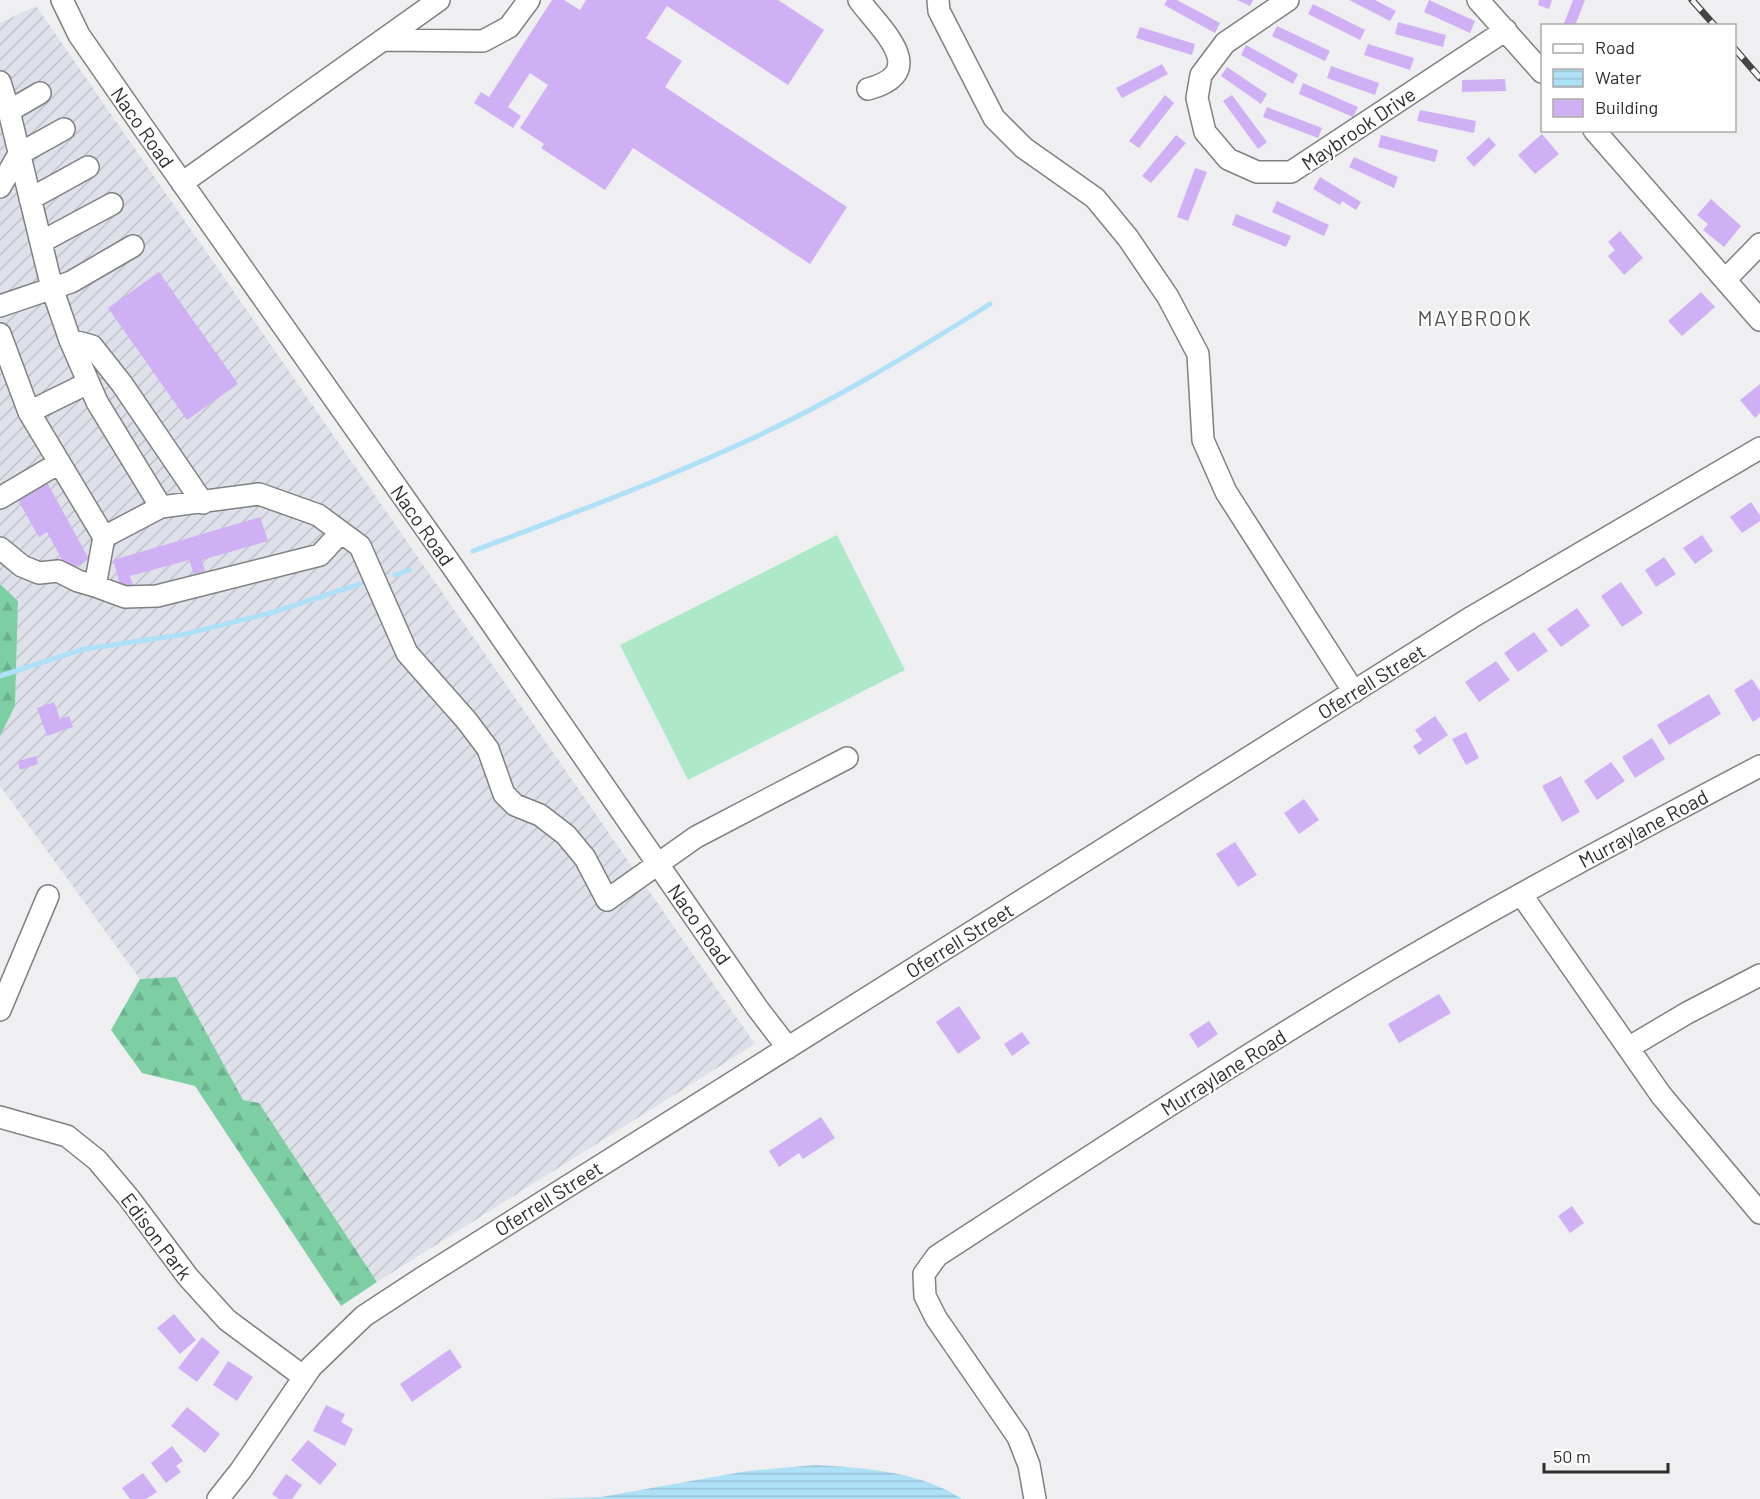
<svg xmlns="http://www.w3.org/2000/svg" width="1760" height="1499" font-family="Barlow,sans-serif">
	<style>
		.industrial { fill: url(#industrial-furrows) }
		.forest { fill: url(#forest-firs) }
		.pitch { fill: #ade9c8 }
		.water { fill: url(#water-rules) }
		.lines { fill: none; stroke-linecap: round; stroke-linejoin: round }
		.stream { stroke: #aee0f7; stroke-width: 5 }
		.building { fill: #d0b0f5 }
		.minor-casing { stroke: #7f8082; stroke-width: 24 }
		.minor { stroke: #fff; stroke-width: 21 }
		.rail-casing { stroke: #434444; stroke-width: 7 }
		.rail { stroke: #fff; stroke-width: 4.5; stroke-dasharray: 14; stroke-linecap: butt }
		.labels { text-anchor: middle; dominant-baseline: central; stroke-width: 4.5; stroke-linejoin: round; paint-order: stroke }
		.street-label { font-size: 20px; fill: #2c2d2d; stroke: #fff }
		.neighbourhood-label { font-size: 21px; letter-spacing: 1.5px; fill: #505152; stroke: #fff }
	</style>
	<defs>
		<pattern id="industrial-furrows" width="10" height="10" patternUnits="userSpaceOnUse" patternTransform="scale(1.5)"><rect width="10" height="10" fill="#dfe1ea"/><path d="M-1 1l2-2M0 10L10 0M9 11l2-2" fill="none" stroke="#c0c1c9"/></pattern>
		<pattern id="forest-firs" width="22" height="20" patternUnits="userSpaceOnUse" patternTransform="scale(1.5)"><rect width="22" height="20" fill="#7dcea3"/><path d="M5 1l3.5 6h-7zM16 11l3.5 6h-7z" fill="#6cb18d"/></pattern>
		<pattern id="water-rules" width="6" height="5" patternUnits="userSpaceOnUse" patternTransform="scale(1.5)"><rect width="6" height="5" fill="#aee0f7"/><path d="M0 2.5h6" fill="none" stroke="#96c0d4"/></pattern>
	</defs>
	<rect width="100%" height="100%" fill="#efeff2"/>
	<path class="industrial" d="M36,6L755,1044L377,1282L259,1104L243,1101L176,977L140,979L0,786V736L15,706L18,601L0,584V23Z"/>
	<path class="forest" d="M0,584L18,601L15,706L0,736Z
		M176,977L243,1100L259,1103L377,1282L341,1306L195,1086L142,1073L111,1030L140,979Z"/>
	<path class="pitch" d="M837,535L905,670L688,780L620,645Z"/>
	<path class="water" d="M815,1465C865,1468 919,1471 962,1499H549L601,1497L747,1471Z"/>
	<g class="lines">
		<path class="stream" d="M473,551C563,517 653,484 740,444C827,405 909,355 990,304
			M395,575L410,570
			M0,676L84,649L181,635L274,612L360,584"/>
	</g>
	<path class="building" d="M552,0H564L580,10L586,0H778L824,30L788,85L667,6L646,38L682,61L665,87L847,207L810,264L633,148L605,190L541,148L544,144L520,128L548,85L530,73L508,107L521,116L513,128L474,103L481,92L489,97Z
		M1167,0H1177L1220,23L1215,33L1164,5Z
		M1237,0H1253L1250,6Z
		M1349,0H1375L1396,11L1390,21Z
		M1429,0L1475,21L1470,33L1424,12Z
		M1539,0H1552L1549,9L1538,5Z
		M1573,0H1585L1575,26H1563Z
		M1313,4L1365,30L1360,40L1308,14Z
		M1398,22L1446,35L1443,47L1395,34Z
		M1277,26L1330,51L1325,61L1272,36Z
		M1140,27L1195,44L1192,55L1136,38Z
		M1368,44L1414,58L1410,70L1364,55Z
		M1246,45L1298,74L1293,84L1241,55Z
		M1162,64L1168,74L1122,98L1116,88Z
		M1331,66L1379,83L1375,95L1327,78Z
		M1227,67L1267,94L1261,104L1221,76Z
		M1505,79L1506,91L1462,92V80Z
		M1303,83L1358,107L1353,117L1299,94Z
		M1165,95L1174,103L1139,148L1129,141Z
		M1232,95L1267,142L1258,149L1223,101Z
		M1267,107L1322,128L1318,138L1263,117Z
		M1420,110L1476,121L1474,133L1417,121Z
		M1542,134L1559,154L1535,174L1518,155Z
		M1176,135L1186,143L1151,183L1142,176Z
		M1381,135L1438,150L1435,162L1378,147Z
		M1489,137L1496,145L1474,167L1466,158Z
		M1354,157L1398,177L1394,188L1349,167Z
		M1195,168L1207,172L1188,221L1177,217Z
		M1320,177L1361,202L1356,210L1342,201L1340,205L1313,189Z
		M1711,199L1741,226L1724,247L1703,230L1708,224L1697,215Z
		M1277,201L1329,225L1324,236L1272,212Z
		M1236,214L1291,236L1286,247L1232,225Z
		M1620,231L1643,258L1624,275L1608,256L1615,250L1608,242Z
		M159,272L238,384L187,420L108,308Z
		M1701,292L1715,307L1682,336L1668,321Z
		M1760,384V413L1755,418L1740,400Z
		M45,479L89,559L68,571L47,532L39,537L15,495Z
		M1751,502L1760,515V521L1742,533L1730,517Z
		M260,517L268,541L202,560L205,571L194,574L189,560L130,576L134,588L122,591L113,560Z
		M1702,535L1713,551L1695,564L1683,548Z
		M1664,557L1676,574L1656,587L1645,570Z
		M1621,582L1643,613L1622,627L1601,596Z
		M1577,608L1590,626L1561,647L1547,629Z
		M1534,632L1548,651L1518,672L1504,653Z
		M1496,661L1510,680L1479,702L1465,682Z
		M1752,679L1760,691V717L1753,722L1734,690Z
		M1709,694L1721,714L1669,745L1657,725Z
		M54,702L60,719L69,716L73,727L47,736L37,708Z
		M1435,716L1448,735L1419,755L1413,746L1422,740L1415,730Z
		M1466,732L1479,758L1466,765L1452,739Z
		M1652,738L1665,759L1635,778L1622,757Z
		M36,756L38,764L20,770L18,761Z
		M1611,762L1625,781L1597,800L1584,781Z
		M1561,776L1580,812L1562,822L1542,786Z
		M1304,799L1319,820L1299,834L1284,813Z
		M1235,842L1257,875L1238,887L1216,854Z
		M1439,994L1451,1013L1399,1043L1388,1024Z
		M959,1006L981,1038L958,1054L936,1022Z
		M1209,1021L1218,1034L1198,1048L1189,1034Z
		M1022,1032L1030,1043L1012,1056L1004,1044Z
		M821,1117L835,1138L803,1159L799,1153L779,1167L769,1151Z
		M1572,1206L1584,1223L1570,1233L1558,1216Z
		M174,1314L196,1340L180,1354L157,1328Z
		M202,1337L220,1352L197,1382L178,1368Z
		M450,1349L462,1367L412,1402L400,1384Z
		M228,1361L253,1377L237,1401L213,1385Z
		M326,1405L345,1414L341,1422L353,1429L345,1446L313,1431Z
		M187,1407L220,1434L205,1453L171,1426Z
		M308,1440L337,1464L320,1485L291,1460Z
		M172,1446L183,1461L176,1466L181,1472L166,1483L151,1463Z
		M143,1473L157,1492L146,1499H130L122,1488Z
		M286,1474L302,1485L292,1499H279L272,1494Z"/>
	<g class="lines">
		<g class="minor-casing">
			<path id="minor" d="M62,0L79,35L145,130L450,563L758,1009L788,1048
				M859,0C880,29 932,72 868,89
				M938,0L939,11L994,118L1024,148L1095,198L1128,238L1168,297L1198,354L1203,440L1226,492L1354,692
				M1288,0L1225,43L1201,75L1197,98L1205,132L1228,159L1257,172H1291L1506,30
				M1478,0L1542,72
				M384,40L483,41L509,27L529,0
				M0,82L9,111L52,288L70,340L97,402L161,507L259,494L318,515L360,546L407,653L467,721L488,749L504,794L515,805L540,815L566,835L585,858L607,900L696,837L847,758
				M9,111L40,93
				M1594,130L1760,320
				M182,183L439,0
				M0,187L19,154L64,129
				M30,199L88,167
				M41,242L112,204
				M1725,280L1760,244
				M0,306L71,282L133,246
				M0,334L29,412L104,537L161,507
				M70,340L92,346L122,384L203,503
				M29,412L88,383
				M0,498L59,463
				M0,548L22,566L39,573L58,571L78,581L95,586L104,537
				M95,586L125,597L157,596L320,555L341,532
				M1521,894L1661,1095L1760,1213
				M0,1010L48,896
				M1628,1048L1687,1013L1760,975
				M0,1117L67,1136L97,1160L129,1198L188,1277L227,1320L304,1377
				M218,1499L241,1470L311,1367L364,1316L422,1278L1472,617L1760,448
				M1035,1499L1029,1465L1018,1437L936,1318L925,1296L924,1274L937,1256C1086,1159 1235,1061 1388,970C1510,898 1635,832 1760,766"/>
		</g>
		<use href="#minor" class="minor"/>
		<g class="rail-casing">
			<path id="rail" d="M1692,0L1715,26
				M1734,48L1760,78"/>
		</g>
		<use href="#rail" class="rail"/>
	</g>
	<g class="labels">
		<g class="street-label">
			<text transform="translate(143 127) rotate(55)">Naco Road</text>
			<text transform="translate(1358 128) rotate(-34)">Maybrook Drive</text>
			<text transform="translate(423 525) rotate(55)">Naco Road</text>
			<text transform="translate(1371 681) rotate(-32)">Oferrell Street</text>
			<text transform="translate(1643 828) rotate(-28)">Murraylane Road</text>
			<text transform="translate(700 924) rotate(55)">Naco Road</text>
			<text transform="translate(959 940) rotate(-32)">Oferrell Street</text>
			<text transform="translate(1223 1072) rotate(-32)">Murraylane Road</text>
			<text transform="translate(548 1198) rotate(-32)">Oferrell Street</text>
			<text transform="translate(157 1236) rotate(53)">Edison Park</text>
		</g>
		<g class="neighbourhood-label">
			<text x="1475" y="317">MAYBROOK</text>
		</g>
	</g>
	<rect x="1541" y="24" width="195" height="108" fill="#ffffff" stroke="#ababab" stroke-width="1.5"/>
	<rect x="1553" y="44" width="30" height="9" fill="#ffffff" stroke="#ababab" stroke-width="1.5"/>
	<text x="1595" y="54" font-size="18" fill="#2c2d2d">Road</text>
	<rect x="1553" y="69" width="30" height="18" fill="url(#water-rules)" stroke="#ababab" stroke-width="1.5"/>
	<text x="1595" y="84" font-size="18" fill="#2c2d2d">Water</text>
	<rect x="1553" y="99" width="30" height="18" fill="#d0b0f5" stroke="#ababab" stroke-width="1.5"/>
	<text x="1595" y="114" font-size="18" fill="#2c2d2d">Building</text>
	<path d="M1544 1463v9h124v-9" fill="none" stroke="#2c2d2d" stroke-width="3"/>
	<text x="1553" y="1463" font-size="18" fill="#2c2d2d" stroke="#ffffff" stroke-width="4.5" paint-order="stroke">50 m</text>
</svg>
